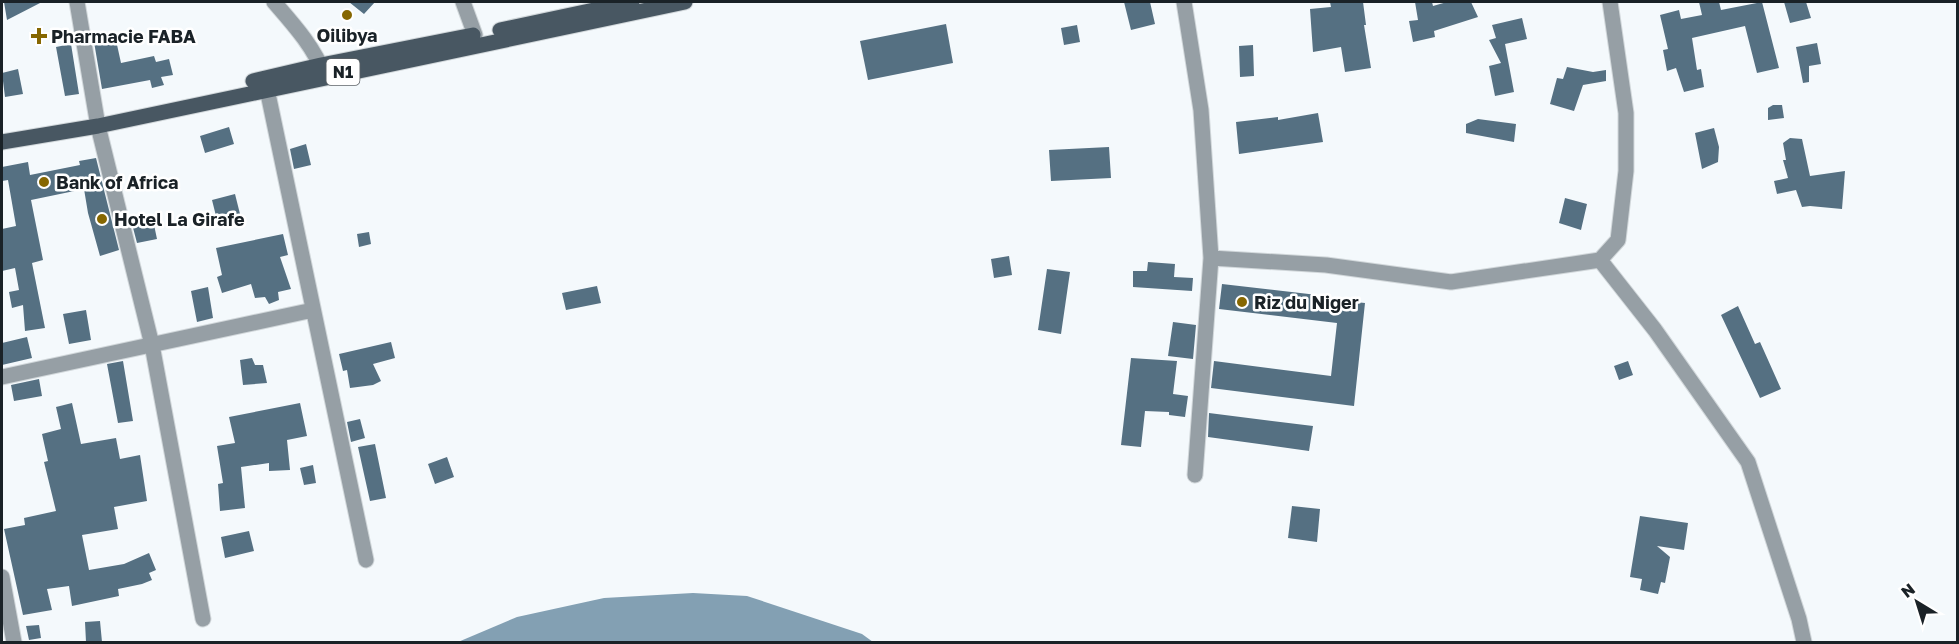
<svg xmlns="http://www.w3.org/2000/svg" width="1959" height="644" font-family="'Golos Text',sans-serif">
	<style>
		.water { fill: #83a0b3 }
		.building { fill: #557082 }
		.lines { fill: none; stroke-linecap: round; stroke-linejoin: round }
		.minor-casing { stroke: #d1d7da; stroke-width: 17 }
		.tertiary-casing { stroke: #d1d7da; stroke-width: 17 }
		.primary-casing { stroke: #d1d7da; stroke-width: 17 }
		.minor { stroke: #969fa5; stroke-width: 15 }
		.tertiary { stroke: #969fa5; stroke-width: 15 }
		.primary { stroke: #485762; stroke-width: 15 }
		.poi-dot { fill: #866701; stroke: #fff; stroke-width: 2 }
		.labels { text-anchor: middle; dominant-baseline: central; stroke-width: 5; stroke-linejoin: round; paint-order: stroke }
		.shield { fill: #fff; stroke: #5f6468; stroke-width: 1.5 }
		.shield-label { font-size: 16px; font-weight: bold; fill: #1a2227 }
		.poi-label { font-size: 18px; font-weight: bold; fill: #1a2227; stroke: #fff; text-anchor: start }
	</style>
	<rect width="100%" height="100%" fill="#f4f9fc"/>
	<path class="water" d="M693,593L747,596L862,634L873,642H458L517,617L604,598Z"/>
	<path class="building" d="M4,2H42L7,20Z
		M349,2H375L364,14Z
		M1124,2H1150L1155,24L1131,30Z
		M1330,2H1363L1366,25H1364L1371,68L1345,72L1341,47L1313,52L1310,9L1331,7Z
		M1415,2H1432L1433,6L1447,2H1471L1478,17L1434,31L1435,37L1413,42L1409,21L1418,20Z
		M1699,2H1719L1721,10L1762,2L1779,68L1757,73L1745,26L1692,38L1697,70L1701,69L1704,87L1684,92L1676,68L1667,71L1663,50L1668,49L1660,15L1679,10L1681,19L1702,15Z
		M1784,2H1806L1811,18L1790,23Z
		M1522,18L1527,39L1505,44L1514,92L1495,96L1489,66L1501,63L1489,40L1496,38L1492,25Z
		M946,24L953,63L868,80L860,41Z
		M1077,25L1080,42L1064,45L1061,28Z
		M114,31L121,63L154,56L156,62L169,59L173,75L161,77L164,85L152,88L150,80L102,89L93,36Z
		M1817,43L1821,64L1809,66V82L1803,83L1796,47Z
		M71,44L79,94L65,96L56,47Z
		M1253,45L1254,76L1240,77L1239,46Z
		M1567,67L1593,72L1606,70V81L1583,85L1574,111L1550,104L1557,78L1563,79Z
		M18,69L23,94L5,97L2,73Z
		M1773,105H1782L1784,118L1768,120V108Z
		M1318,113L1323,142L1239,154L1236,122L1278,117V120Z
		M1478,119L1516,124L1514,142L1466,133V124Z
		M229,127L234,144L205,153L200,136Z
		M1714,128L1719,147L1718,162L1702,169L1695,133Z
		M1790,138L1802,139L1810,176L1845,171L1842,209L1810,206L1802,207L1796,190L1777,194L1774,181L1788,178L1783,160H1786L1783,143Z
		M306,144L311,165L294,169L290,149Z
		M1109,147L1111,178L1051,181L1049,150Z
		M96,158L119,250L100,256L88,213L84,189L31,200L43,260L32,263L45,328L25,331L23,305L12,308L9,292L19,290L15,268L2,271V229L16,226L8,180L2,181V167L28,162L30,175L80,165L79,161Z
		M235,194L241,218L218,224L212,200Z
		M1565,198L1587,204L1581,230L1559,223Z
		M153,220L157,239L137,243L132,224Z
		M369,232L371,244L359,247L357,234Z
		M283,234L288,255L280,257L291,289L278,292L279,300L269,304L265,297L255,298L251,284L222,293L217,277L222,275L216,248Z
		M1009,256L1012,275L994,278L991,259Z
		M1148,262L1175,264L1174,277L1193,278L1192,291L1133,287V271H1147Z
		M1047,269L1070,272L1061,334L1038,330Z
		M1222,284L1326,296L1325,299L1365,303L1354,406L1211,388L1214,361L1331,376L1337,323L1219,309Z
		M597,286L601,303L566,310L562,293Z
		M208,287L213,318L197,322L191,291Z
		M1738,306L1755,344L1760,342L1781,389L1760,398L1721,315Z
		M86,310L91,340L69,344L63,314Z
		M1173,322L1196,325L1193,359L1168,356Z
		M27,337L32,358L2,365V343Z
		M391,342L395,358L373,364L381,381L373,385L350,388L347,370L343,371L339,354Z
		M252,358L255,365H263L267,383L243,385L240,360Z
		M1131,358L1177,361L1173,394L1188,396L1185,417L1169,415V412L1145,411L1141,447L1121,445Z
		M123,361L133,421L118,423L107,364Z
		M1628,361L1633,375L1619,380L1614,366Z
		M39,379L42,396L14,401L11,385Z
		M72,403L81,444L116,438L120,459L140,455L147,501L114,507L118,529L82,535L89,570L124,564L149,553L156,570L149,573L152,580L142,584L118,589L119,596L72,606L69,586L47,589L52,610L23,615L4,529L25,525L24,518L56,511L44,462L48,461L42,434L61,429L56,407Z
		M300,403L307,436L287,440L290,470L269,471V463L241,467L245,508L220,511L218,484L223,483L217,446L235,443L229,417Z
		M1209,413L1313,426L1309,451L1208,437Z
		M360,419L365,438L351,442L347,422Z
		M375,444L386,498L370,501L358,447Z
		M447,457L454,477L435,484L428,464Z
		M313,465L316,483L304,485L300,468Z
		M1292,506L1320,509L1317,542L1288,538Z
		M1640,516L1688,523L1684,550L1657,546L1670,557L1665,583L1661,582L1658,594L1640,590L1642,579L1630,577Z
		M249,531L254,551L225,558L221,537Z
		M100,621L102,642H86L85,622Z
		M39,625L41,638L29,640L26,626Z"/>
	<g class="lines">
		<g class="minor-casing">
			<path id="minor" d="M77,2L98,126L152,345L203,619
				M463,2L475,35
				M1184,2L1201,110L1211,258L1195,475
				M267,89L366,560
				M1211,258L1326,265L1451,282L1600,260L1655,330L1748,462L1799,619L1804,642
				M1600,260L1618,240L1626,171V113L1610,2
				M2,377L313,310
				M2,577L14,642"/>
		</g>
		<g class="tertiary-casing">
			<path id="tertiary" d="M274,2C294,25 314,47 325,76"/>
		</g>
		<g class="primary-casing">
			<path id="primary" d="M500,30L632,2
				M253,81L321,65L473,35
				M2,142L98,126L685,2"/>
		</g>
		<use href="#minor" class="minor"/>
		<use href="#tertiary" class="tertiary"/>
		<use href="#primary" class="primary"/>
	</g>
	<g class="poi-dot">
		<circle cx="347" cy="15" r="6"/>
		<path d="M36 27h6v6h6v6h-6v6h-6v-6h-6v-6h6z"/>
		<circle cx="44" cy="182" r="6"/>
		<circle cx="102" cy="219" r="6"/>
		<circle cx="1242" cy="302" r="6"/>
	</g>
	<g class="labels">
		<rect class="shield" x="326.5" y="59" width="33" height="26" rx="4.5"/>
		<g class="shield-label">
			<text x="343" y="72">N1</text>
		</g>
		<g class="poi-label">
			<text x="347" y="35" text-anchor="middle">Oilibya</text>
			<text x="51" y="36">Pharmacie FABA</text>
			<text x="56" y="182">Bank of Africa</text>
			<text x="114" y="219">Hotel La Girafe</text>
			<text x="1254" y="302">Riz du Niger</text>
		</g>
	</g>
	<rect width="1959" height="644" fill="none" stroke="#1a2227" stroke-width="6"/>
	<g transform="translate(1917 602) rotate(322)" stroke="#ffffff" stroke-width="4.5" paint-order="stroke">
	<path d="M0-4.5L10 22L0 15L-10 22Z" fill="#1a2227"/>
	<text y="-9" font-size="16" font-weight="bold" text-anchor="middle" fill="#1a2227">N</text>
	</g>
</svg>
